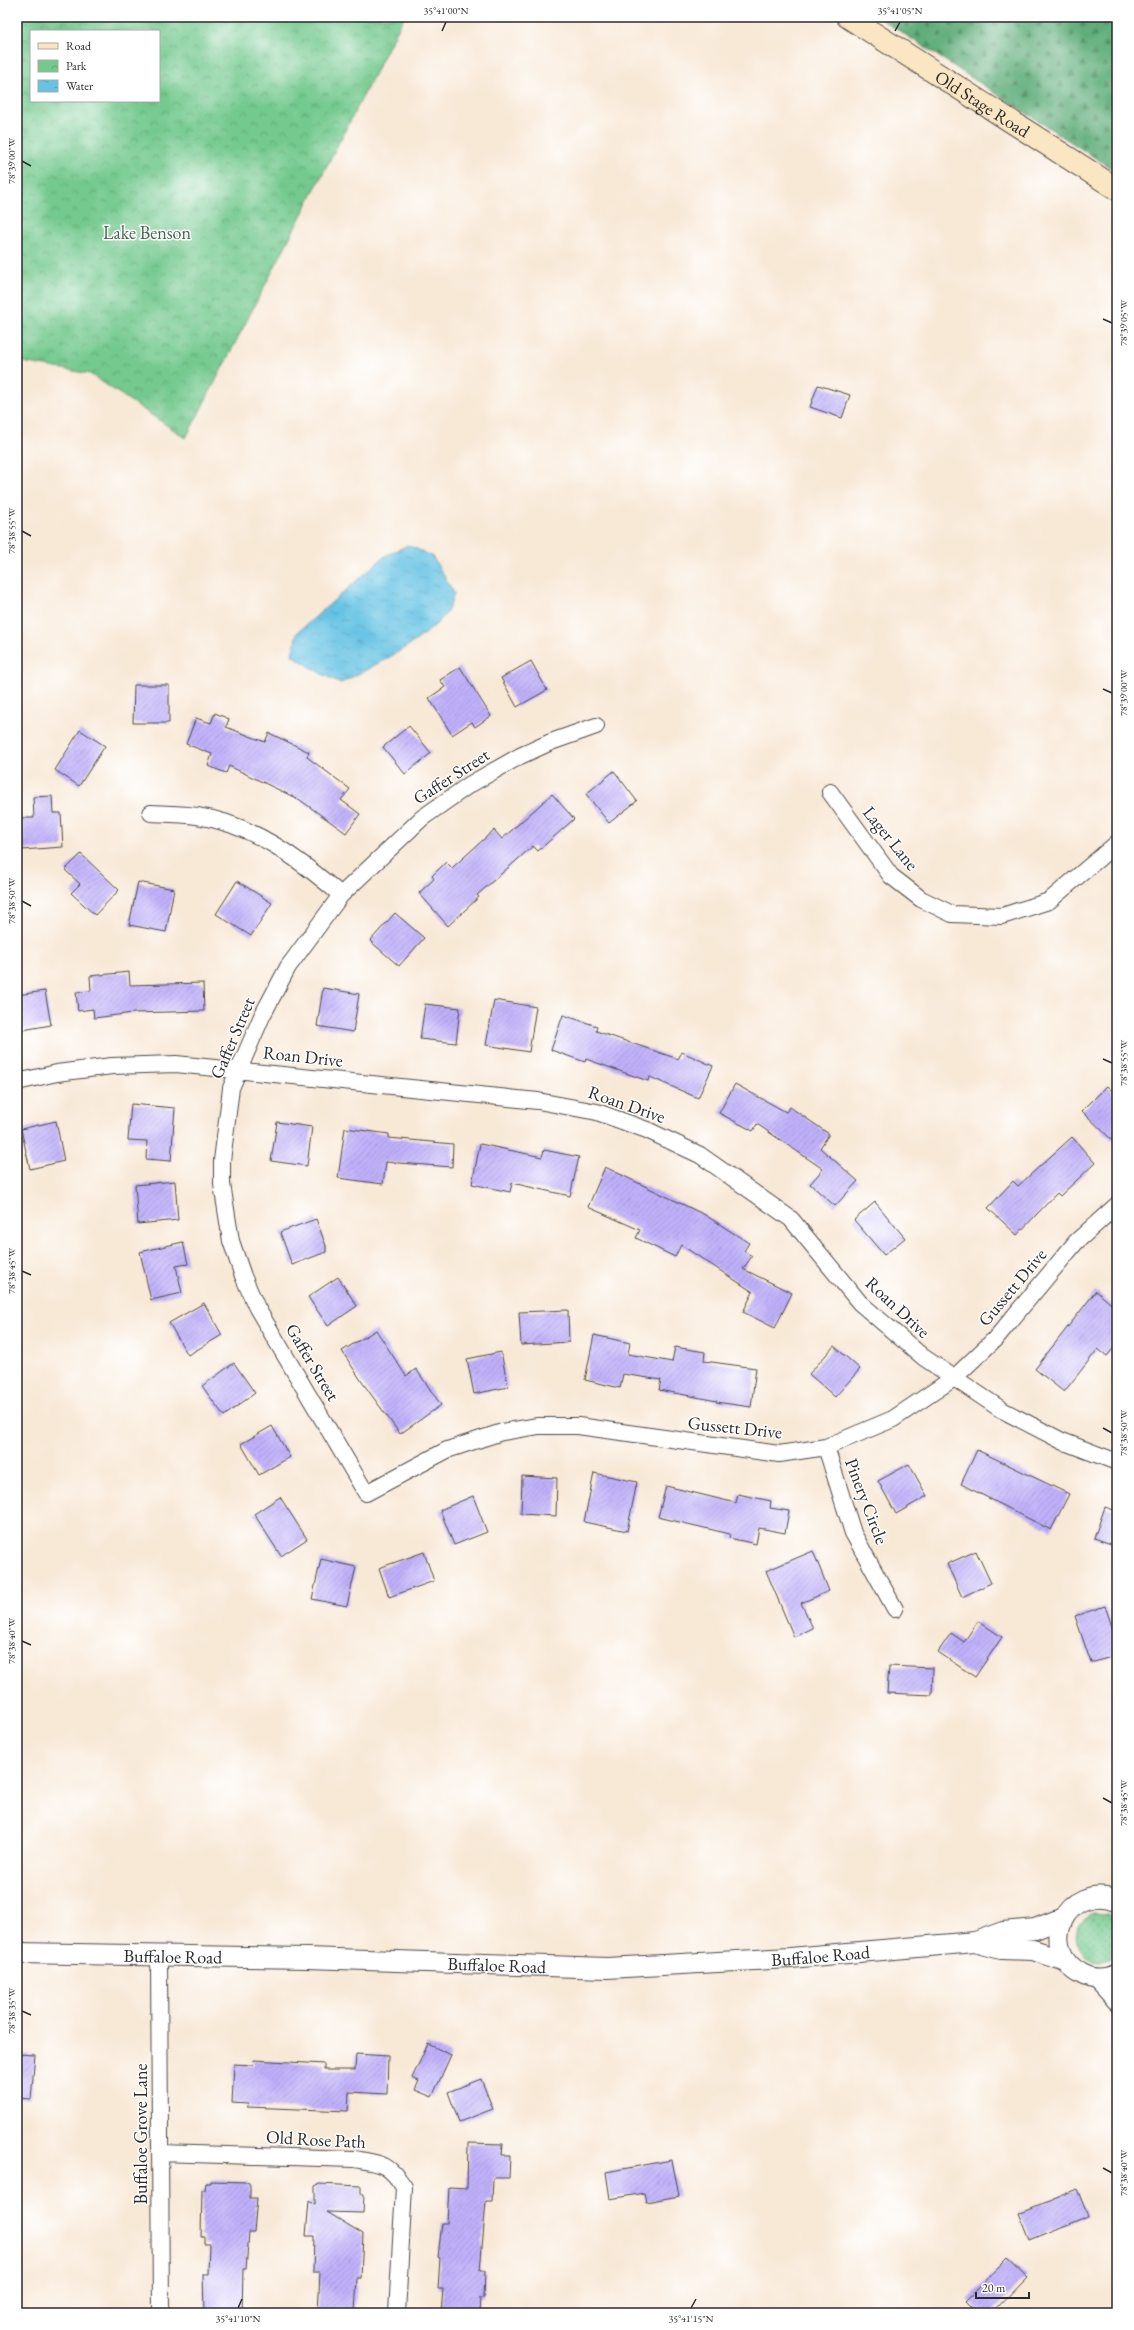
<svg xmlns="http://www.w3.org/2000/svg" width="1134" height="2330" font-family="'EB Garamond',serif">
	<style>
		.grass { fill: url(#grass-dots); stroke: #4f7a5c }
		.forest { fill: url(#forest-firs); stroke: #446c52 }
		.park { fill: url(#park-crowns); stroke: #4f7a5c; fill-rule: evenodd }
		.water { fill: url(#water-ripples); stroke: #487788 }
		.building { fill: url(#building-hatch) }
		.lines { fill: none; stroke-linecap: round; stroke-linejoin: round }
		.minor-casing { stroke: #4a4745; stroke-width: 18 }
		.tertiary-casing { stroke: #4a4745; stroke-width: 22 }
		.secondary-casing { stroke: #4a4745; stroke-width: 24 }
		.minor { stroke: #fff; stroke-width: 16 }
		.tertiary { stroke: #fff; stroke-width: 20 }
		.secondary { stroke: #fbe6c3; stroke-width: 22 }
		.ticks { fill: none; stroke: #2b2b2b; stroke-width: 1.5 }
		.labels { text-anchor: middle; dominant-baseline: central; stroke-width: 3; stroke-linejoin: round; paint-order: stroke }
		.street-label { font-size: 18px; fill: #2b2b2b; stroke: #fff }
		.park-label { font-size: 18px; fill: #44624e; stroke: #fff }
		.neatline { fill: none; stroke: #2b2b2b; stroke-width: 1.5 }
		.ticks-label { font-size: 10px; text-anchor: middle; fill: #2b2b2b }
	</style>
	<defs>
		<pattern id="grass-dots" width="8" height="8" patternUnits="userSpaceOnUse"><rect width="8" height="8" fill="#73c98e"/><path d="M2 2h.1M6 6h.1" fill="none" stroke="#5fa374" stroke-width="1.8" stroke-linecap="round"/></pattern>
		<pattern id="forest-firs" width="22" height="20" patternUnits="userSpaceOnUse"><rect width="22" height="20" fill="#5ead79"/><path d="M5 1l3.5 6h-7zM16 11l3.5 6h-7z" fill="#4e8d63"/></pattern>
		<pattern id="park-crowns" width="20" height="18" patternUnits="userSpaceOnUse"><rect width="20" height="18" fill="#73c98e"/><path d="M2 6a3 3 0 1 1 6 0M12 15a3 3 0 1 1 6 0" fill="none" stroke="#5fa374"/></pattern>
		<pattern id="water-ripples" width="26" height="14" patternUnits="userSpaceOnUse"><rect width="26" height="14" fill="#66c3e4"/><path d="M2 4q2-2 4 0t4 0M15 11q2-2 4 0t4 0" fill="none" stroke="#549fb9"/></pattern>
		<pattern id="building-hatch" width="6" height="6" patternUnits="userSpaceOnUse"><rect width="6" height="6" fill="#c0b0fb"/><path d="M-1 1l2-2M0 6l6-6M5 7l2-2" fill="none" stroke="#9c8fcb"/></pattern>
	</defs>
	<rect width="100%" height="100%" fill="#fff"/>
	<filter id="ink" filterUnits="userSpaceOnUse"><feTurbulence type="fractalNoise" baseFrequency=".025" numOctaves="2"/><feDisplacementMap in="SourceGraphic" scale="8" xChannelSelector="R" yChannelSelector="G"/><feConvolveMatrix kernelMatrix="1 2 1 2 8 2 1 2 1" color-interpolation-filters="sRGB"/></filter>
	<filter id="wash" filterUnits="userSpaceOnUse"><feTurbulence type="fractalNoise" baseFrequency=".012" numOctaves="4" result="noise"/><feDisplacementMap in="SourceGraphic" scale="16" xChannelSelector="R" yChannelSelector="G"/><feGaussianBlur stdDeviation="0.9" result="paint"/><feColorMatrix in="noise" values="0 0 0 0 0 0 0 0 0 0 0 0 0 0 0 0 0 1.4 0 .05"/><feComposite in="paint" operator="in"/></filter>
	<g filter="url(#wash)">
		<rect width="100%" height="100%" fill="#f8e8d6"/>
		<path class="grass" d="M1094,1913L1109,1914L1117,1920V1954C1088,1979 1055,1930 1094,1913Z"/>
		<path class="forest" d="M878,17H1117V172L881,19Z"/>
		<path class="park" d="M17,17H404L186,438L90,374L17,361ZM31,31H159V101H31Z"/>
		<path class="water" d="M408,545L432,556L454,593C452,598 451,606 448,610C430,639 371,667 341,683L320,673L292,655L297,633L385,556Z"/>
		<g id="blocks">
			<path class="building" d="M818,385L850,395L842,418L810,407Z
				M531,661L547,690L517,707L501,678Z
				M460,667L491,716L475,727L472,722L452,735L429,698L445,687L440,680Z
				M134,685H169V723H133Z
				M215,713L229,719L226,727L265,742L269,733L309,752L307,757L350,789L341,800L360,814L346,833L300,800L229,766L226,773L208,766L212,754L186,744L196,718L211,723Z
				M409,726L431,753L405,774L383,747Z
				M80,730L105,746L79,786L55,770Z
				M614,771L637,801L609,823L586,794Z
				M552,794L574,819L538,851L533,846L477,895L479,897L448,926L419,893L434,879L432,876L446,862L452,868L494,830L502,839Z
				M52,796L53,813H61L63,847L22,850L21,818H34L33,797Z
				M81,854L119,890L95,915L71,893L80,884L65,870Z
				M237,881L272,903L251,936L216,914Z
				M138,882L174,889L166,932L129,925Z
				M395,913L424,938L399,966L370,941Z
				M129,972L130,985L203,983L204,1011L133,1013L94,1018L93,1009L78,1011L76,992L91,991L90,976Z
				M323,988L359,994L353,1032L317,1026Z
				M45,991L51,1025L17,1031V995Z
				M494,1000L536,1007L529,1052L486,1045Z
				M425,1004L460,1008L456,1043L420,1039Z
				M563,1015L597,1026L596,1031L678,1059L682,1052L713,1066L698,1098L650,1077L648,1081L586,1059L585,1062L551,1050Z
				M735,1084L786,1112L790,1107L829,1134L820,1148L858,1181L835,1206L810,1184L823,1169L757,1124L753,1131L719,1113Z
				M1107,1086L1117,1096V1145L1082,1111Z
				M131,1104L175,1108L171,1161L146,1159L147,1141L128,1140Z
				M56,1121L64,1161L30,1169L21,1129Z
				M277,1122L312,1127L307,1166L271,1161Z
				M345,1128L389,1134V1138L453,1144L452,1167L386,1162L383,1184L338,1178Z
				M1072,1137L1095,1163L1060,1196L1057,1193L1017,1235L988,1208L1013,1181L1018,1186Z
				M480,1144L542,1157L544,1150L579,1157L570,1196L512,1183L510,1192L472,1184Z
				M605,1167L705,1215L749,1243L744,1251L752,1256L743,1269L792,1293L775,1328L743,1312L753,1292L681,1245L675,1257L636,1238L640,1230L588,1207Z
				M175,1181L178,1220L138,1224L135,1185Z
				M875,1202L905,1238L884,1255L854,1220Z
				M316,1219L326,1246V1252L292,1265L280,1232Z
				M183,1242L188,1264L176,1266L182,1293L151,1300L140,1252Z
				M338,1277L357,1306L328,1326L308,1297Z
				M1096,1291L1117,1309V1344L1107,1356L1098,1349L1064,1392L1035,1369Z
				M204,1303L222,1335L188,1355L169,1323Z
				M568,1310L569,1342L521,1345L519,1312Z
				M376,1330L406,1376L416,1369L441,1405L400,1434L362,1382L342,1351Z
				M594,1335L630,1343L628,1354L672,1362L675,1347L705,1352L704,1361L756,1368L751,1407L716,1402L717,1401L659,1390L661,1380L623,1374L620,1388L585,1380Z
				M834,1346L860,1369L835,1397L809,1374Z
				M501,1352L508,1387L474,1394L467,1359Z
				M234,1363L255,1393L224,1416L202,1386Z
				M272,1426L290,1457L259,1475L241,1444Z
				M977,1450L1069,1494L1051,1530L961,1484Z
				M909,1464L927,1496L896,1514L878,1481Z
				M594,1473L637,1482L627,1531L584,1522Z
				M522,1476L557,1478L556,1516L521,1514Z
				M666,1486L736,1503L738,1494L771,1501L770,1508L789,1511L785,1533L759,1528L756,1544L729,1538L730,1534L658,1517Z
				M473,1496L487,1532L454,1545L440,1510Z
				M280,1497L307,1539L281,1556L254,1514Z
				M1105,1507L1117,1511V1546L1094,1538Z
				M813,1551L829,1591L801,1603L813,1628L794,1637L766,1571Z
				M976,1551L991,1583L962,1597L947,1564Z
				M424,1552L434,1581L389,1597L379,1568Z
				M321,1559L356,1567L347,1606L312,1599Z
				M1105,1606L1117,1641V1655L1091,1663L1075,1616Z
				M978,1621L1002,1637L975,1677L938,1652L951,1633L964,1642Z
				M889,1666L933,1668L932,1695L887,1693Z
				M428,2044L451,2055L432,2097L415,2090L419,2081L412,2078Z
				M17,2054L35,2055L31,2099L17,2098Z
				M356,2054L388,2056L387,2094L349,2092L348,2111L247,2107L248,2104L232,2103L234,2064L253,2065L254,2060L324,2064V2070H355Z
				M481,2079L493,2109L459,2122L448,2092Z
				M468,2143L503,2144L502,2155H510L509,2178H493L492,2201H486L480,2271H485L484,2298H480L479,2313H441L443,2289H438L440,2258L438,2257L442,2223H447L449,2187L467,2188Z
				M672,2160L679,2196L646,2202L644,2193L610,2199L606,2172Z
				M210,2181L248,2182L250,2185V2198H257L254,2232H249L246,2269H243L242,2313H204L203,2274H208L209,2244H204V2237H201L202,2190H205L206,2183H210Z
				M319,2184L361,2186V2194H364L363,2213L327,2212L363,2234L361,2278H357L355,2313H318L320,2272H313L314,2236H306L309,2200L315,2204V2186Z
				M1077,2189L1088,2216L1030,2240L1019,2213Z
				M1008,2258L1027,2276L991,2313H980L967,2300Z"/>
		</g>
	</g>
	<g filter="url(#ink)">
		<use href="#blocks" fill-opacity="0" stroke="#4a4745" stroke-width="1"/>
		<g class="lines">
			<g class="minor-casing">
				<path id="minor" d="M596,726L551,742L520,756L469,785L422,818L341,895L288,967L262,1016L231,1088L222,1161V1184L231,1241L243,1276L257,1308L366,1493L447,1450L502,1432L538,1426H578L779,1454L826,1447L893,1419L954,1378L996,1338L1076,1242L1117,1205
					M830,792L891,876L921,899L952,914L1002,916L1049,901L1117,843
					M151,813C166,814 182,814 197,816C253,824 299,859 341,895
					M17,1082L57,1073L112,1066L176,1064L538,1101L597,1112L647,1130L700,1155L791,1219L860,1303L923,1357L1002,1410L1062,1441L1117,1462
					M826,1447L853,1533L895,1609
					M159,1956L161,2313
					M160,2153L354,2159C382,2164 388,2163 404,2187L397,2313"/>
			</g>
			<g class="tertiary-casing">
				<g id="tertiary">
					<path d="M1117,1900C1066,1881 1034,1949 1082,1974C1092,1980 1106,1980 1117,1974"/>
					<path d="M975,1942L1001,1949L1033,1950L1066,1961"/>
					<path id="s1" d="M17,1953L307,1958L607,1968L790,1958L975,1942L1003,1932L1035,1929L1063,1918"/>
					<path d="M1098,1979L1117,2000"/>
				</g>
			</g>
			<g class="secondary-casing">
				<g id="secondary">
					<path id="s2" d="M848,17L1117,189"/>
				</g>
			</g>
			<use href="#minor" class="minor"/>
			<use href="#tertiary" class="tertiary"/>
			<use href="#secondary" class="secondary"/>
		</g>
	</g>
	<path class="ticks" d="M442,31L446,22M895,31L900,22M22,161L31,166M1103,319L1112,323M22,531L31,536M1103,689L1112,693M22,901L31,906M1103,1059L1112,1063M22,1271L31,1275M1103,1428L1112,1433M22,1641L31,1645M1103,1798L1112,1803M22,2011L31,2015M1103,2168L1112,2173M238,2308L242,2299M691,2308L696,2299"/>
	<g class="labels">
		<g class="street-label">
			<text stroke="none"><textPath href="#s2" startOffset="160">Old Stage Road</textPath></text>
			<text transform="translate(451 776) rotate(-33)">Gaffer Street</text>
			<text transform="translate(891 838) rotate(51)">Lager Lane</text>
			<text transform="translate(232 1038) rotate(-67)">Gaffer Street</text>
			<text transform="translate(303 1056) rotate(6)">Roan Drive</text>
			<text transform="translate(627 1104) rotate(19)">Roan Drive</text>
			<text transform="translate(1012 1287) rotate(-50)">Gussett Drive</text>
			<text transform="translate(898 1307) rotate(43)">Roan Drive</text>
			<text transform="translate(313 1362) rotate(59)">Gaffer Street</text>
			<text transform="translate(735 1427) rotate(6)">Gussett Drive</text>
			<text transform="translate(867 1501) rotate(69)">Pinery Circle</text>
			<text stroke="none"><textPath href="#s1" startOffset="804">Buffaloe Road</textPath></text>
			<text stroke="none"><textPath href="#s1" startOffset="156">Buffaloe Road</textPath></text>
			<text stroke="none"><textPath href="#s1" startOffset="480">Buffaloe Road</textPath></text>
			<text transform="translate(140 2134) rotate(-90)">Buffaloe Grove Lane</text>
			<text transform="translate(316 2139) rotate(3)">Old Rose Path</text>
		</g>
		<g class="park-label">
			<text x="147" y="232">Lake Benson</text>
		</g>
	</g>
	<rect width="1134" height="2330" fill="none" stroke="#fff" stroke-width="44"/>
	<rect x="30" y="30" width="130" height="72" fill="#ffffff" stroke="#aaaaaa"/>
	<rect x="38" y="43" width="20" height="6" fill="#fbe6c3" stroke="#aaaaaa"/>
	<text x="66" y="50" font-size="12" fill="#2b2b2b">Road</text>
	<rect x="38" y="60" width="20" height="12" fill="url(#park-crowns)" stroke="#aaaaaa"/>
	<text x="66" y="70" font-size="12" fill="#2b2b2b">Park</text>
	<rect x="38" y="80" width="20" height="12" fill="url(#water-ripples)" stroke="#aaaaaa"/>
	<text x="66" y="90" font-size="12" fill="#2b2b2b">Water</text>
	<path d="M976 2292v6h53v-6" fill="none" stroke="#2b2b2b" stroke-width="2"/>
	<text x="982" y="2292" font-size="12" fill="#2b2b2b" stroke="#ffffff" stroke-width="3" paint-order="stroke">20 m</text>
	<rect x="22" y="22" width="1090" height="2286" class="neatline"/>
	<g class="ticks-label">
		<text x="446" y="14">35°41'00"N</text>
		<text x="900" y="14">35°41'05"N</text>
		<text transform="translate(11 161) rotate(-90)" y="4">78°39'00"W</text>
		<text transform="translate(1123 323) rotate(-90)" y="4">78°39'05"W</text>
		<text transform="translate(11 531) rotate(-90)" y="4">78°38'55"W</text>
		<text transform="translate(1123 693) rotate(-90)" y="4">78°39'00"W</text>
		<text transform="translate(11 901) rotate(-90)" y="4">78°38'50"W</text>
		<text transform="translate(1123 1063) rotate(-90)" y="4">78°38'55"W</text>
		<text transform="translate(11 1271) rotate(-90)" y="4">78°38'45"W</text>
		<text transform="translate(1123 1433) rotate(-90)" y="4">78°38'50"W</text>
		<text transform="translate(11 1641) rotate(-90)" y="4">78°38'40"W</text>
		<text transform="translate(1123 1803) rotate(-90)" y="4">78°38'45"W</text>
		<text transform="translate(11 2011) rotate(-90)" y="4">78°38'35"W</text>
		<text transform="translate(1123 2173) rotate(-90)" y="4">78°38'40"W</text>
		<text x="238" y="2322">35°41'10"N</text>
		<text x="691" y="2322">35°41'15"N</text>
	</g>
</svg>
